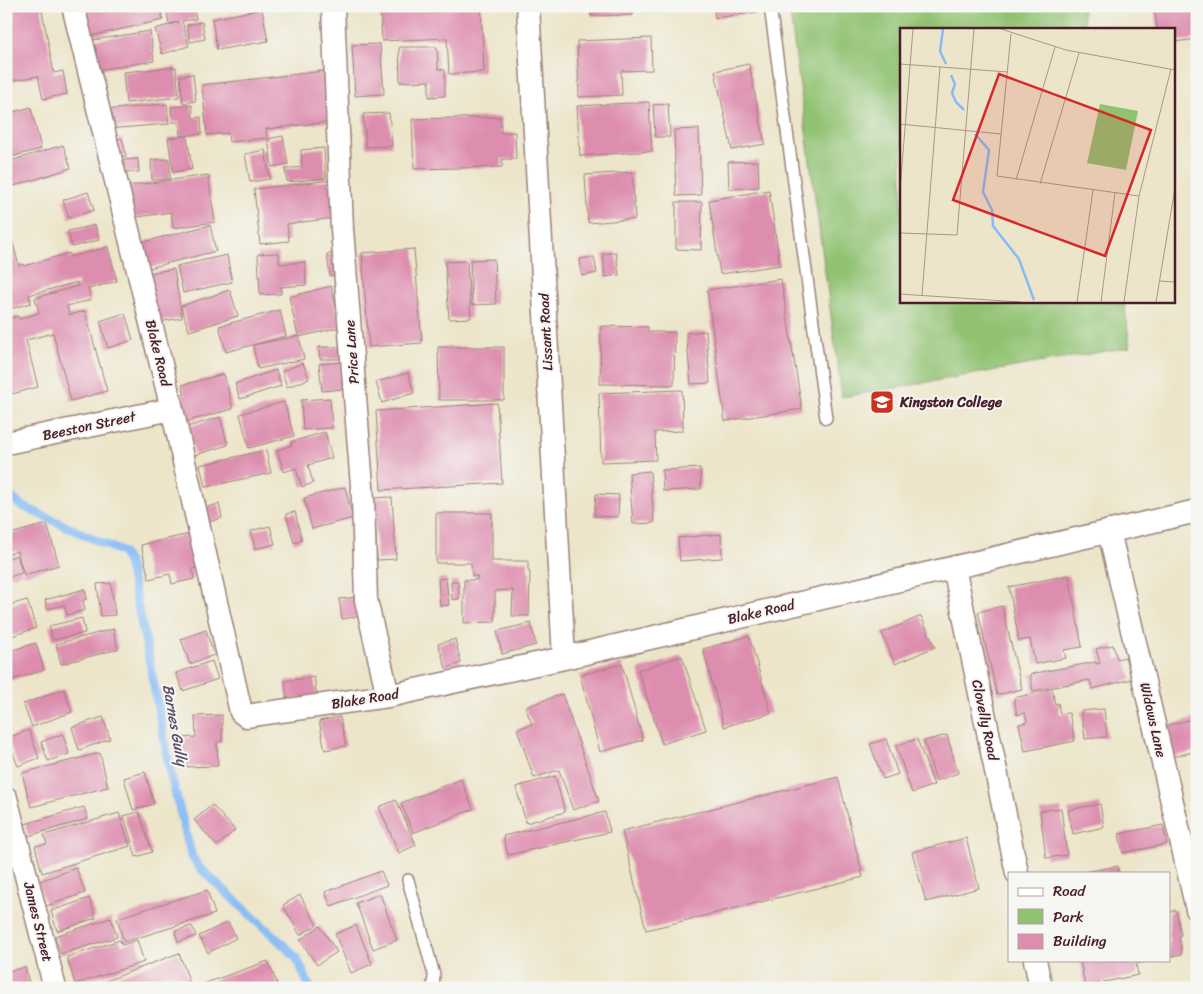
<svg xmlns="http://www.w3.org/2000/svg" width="1203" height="994" font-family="Sriracha,sans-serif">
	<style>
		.green { fill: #91c272; stroke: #6e704e }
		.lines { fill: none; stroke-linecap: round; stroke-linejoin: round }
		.stream { stroke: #86bcf5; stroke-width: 9 }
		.building { fill: #dd8dae }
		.lane-casing { stroke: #9b827a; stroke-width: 14 }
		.street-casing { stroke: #9b827a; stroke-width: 25 }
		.lane { stroke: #fff; stroke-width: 11 }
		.street { stroke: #fff; stroke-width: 22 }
		.labels { text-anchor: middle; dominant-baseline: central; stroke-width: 4; stroke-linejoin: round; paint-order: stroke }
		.street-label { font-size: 14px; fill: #4a1f2b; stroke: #f6f6f2 }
		.poi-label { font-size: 14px; font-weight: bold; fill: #4a1f2b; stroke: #f6f6f2; text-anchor: start }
		.water-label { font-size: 15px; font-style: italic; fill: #5c4e68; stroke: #f6f6f2 }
		.inset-river { fill: none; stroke: #86bcf5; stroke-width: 2.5 }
		.inset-road { fill: none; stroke: #ab968a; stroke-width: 1 }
		.view { fill: #d62828; fill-opacity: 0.15; stroke: #d62828; stroke-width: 2.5 }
		.inset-edge { fill: none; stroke: #4a1f2b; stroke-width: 2.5 }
	</style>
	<rect width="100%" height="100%" fill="#f6f6f2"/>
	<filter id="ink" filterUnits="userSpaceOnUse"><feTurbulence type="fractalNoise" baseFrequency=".02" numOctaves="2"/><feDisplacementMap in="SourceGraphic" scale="10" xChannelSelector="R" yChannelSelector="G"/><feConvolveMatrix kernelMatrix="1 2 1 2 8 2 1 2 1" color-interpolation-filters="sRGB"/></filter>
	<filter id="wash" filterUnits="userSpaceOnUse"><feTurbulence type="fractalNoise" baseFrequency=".0096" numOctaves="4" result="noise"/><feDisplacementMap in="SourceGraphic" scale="20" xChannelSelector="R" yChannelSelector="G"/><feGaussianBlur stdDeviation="1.12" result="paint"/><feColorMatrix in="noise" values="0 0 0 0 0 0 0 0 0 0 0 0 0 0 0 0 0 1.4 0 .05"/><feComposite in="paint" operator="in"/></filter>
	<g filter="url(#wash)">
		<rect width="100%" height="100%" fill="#ece5c9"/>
		<path class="green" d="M789,6H1082L1085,29H902V301H1124L1130,347L842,397Z"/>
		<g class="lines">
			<path class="stream" d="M6,493L20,505L122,552L128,562L148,653L171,776L192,857L199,867L290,951L297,959L310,988"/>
		</g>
		<g id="blocks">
			<path class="building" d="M6,6H41L54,73L63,71L67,94L43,99L38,76L6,82Z
				M100,6H160L163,20L86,37L80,10Z
				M175,6H193L196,19L182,21L189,46L162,54L155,29L179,22L169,24L166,8Z
				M380,6H481L484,72L449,74L447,38L382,41Z
				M591,6H633V15L591,16Z
				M648,6H696V9L649,11Z
				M713,6H757L758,12L715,18Z
				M1154,6H1197V39L1174,42V29H1157Z
				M262,9L268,41L217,50L212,19Z
				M202,22L205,39L190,42L187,25Z
				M150,31L154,61L91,71L87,41Z
				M651,38L652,70L621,71L622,95L579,97L577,41Z
				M380,44L384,94L355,96L352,45Z
				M399,47H437L438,69L445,70V96L429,97V81L400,82Z
				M749,64L765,144L732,150L715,71Z
				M176,67L179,97L126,103L123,72Z
				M324,71L329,122L266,129L267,138L229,142L228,133L207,135L202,85Z
				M193,74L196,101L183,103L180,76Z
				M649,102L652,151L580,156L577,106Z
				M167,104L169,124L106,129L104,110Z
				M668,104L670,137H655L653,105Z
				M192,105L193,118L201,117L202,134L180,136L179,122H172L171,107Z
				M31,107L41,149L7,158L6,114Z
				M389,113L392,146L366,147L363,114Z
				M501,117V133L515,132L516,159H502V167L414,169L412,119Z
				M699,129L701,195L676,196L674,130Z
				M187,136L192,169L173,172L168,138Z
				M283,136L288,164L272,167L268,139Z
				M122,138L126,156L113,159L109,141Z
				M63,145L71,168L14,186L7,162Z
				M324,148L326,178L287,182L285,169L302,167L301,150Z
				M265,150L270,179L250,182L245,154Z
				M138,159L139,172H123V160Z
				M169,159L170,179L152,180L151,160Z
				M758,161L759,187L729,189L728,162Z
				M632,172L635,219L588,223L585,175Z
				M208,175L215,222L173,228L171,212L131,218L127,186Z
				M331,180L335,218L287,224L289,241L260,244L254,189Z
				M769,190L780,265L720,274L709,200Z
				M88,192L94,210L69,218L63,200Z
				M676,202H702L701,250L676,249Z
				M95,225L99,240L72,247L68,231Z
				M210,225L216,251L149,268L143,242Z
				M12,240L19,266L23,264L24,266L69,253L70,257L108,247L117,281L88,289L91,300L67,306L69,315L85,311L107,391L71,401L53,333L26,340L38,387L12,394L6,373V319L18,316L19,319L39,313L35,298L78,286L77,282L29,295L31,303L6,310V241Z
				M414,249L422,343L369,347L362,253Z
				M616,252L619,275L605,277L603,254Z
				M279,253V264L305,262L306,285L281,287V294L260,295L258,254Z
				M336,253L338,276H330L327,254Z
				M227,255L232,282L183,293L177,266Z
				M594,257L597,273L582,276L580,259Z
				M494,259L496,304L472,305L470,260Z
				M467,261L471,318L449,319L445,262Z
				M174,269L182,318L153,323L143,274Z
				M781,279L802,409L725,421L707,290Z
				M331,286L341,327L299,337L304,359L258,369L253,345L298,336L289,297Z
				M230,290L238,316L189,331L181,306Z
				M280,310L286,336L226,352L219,326Z
				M125,313L133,340L108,348L100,321Z
				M601,326L648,327V332H675L674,385L600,384Z
				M706,331L710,383L691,384L686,333Z
				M319,347H341V359H320Z
				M438,347H504V400H439Z
				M341,362L343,389L322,391L319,364Z
				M303,363L309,379L287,387L282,371Z
				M276,370L281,386L240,399L235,384Z
				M408,373L414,393L382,403L376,382Z
				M224,374L233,409L184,422L177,396L185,394L182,385Z
				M682,390L683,431L655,432L656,460L601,462L599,393Z
				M330,398L332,428L303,430L301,400Z
				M284,402L294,436L249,448L240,414Z
				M497,403L502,483L381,490L376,411Z
				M220,417L228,445L195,455L187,427Z
				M325,432L332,458L308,465L313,483L302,487L296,468L284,472L277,450L292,445L291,442Z
				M266,450L271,473L205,487L200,465Z
				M700,468L701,489L663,491L662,470Z
				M650,471L654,523L633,524L629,473Z
				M345,487L353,518L312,529L304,498Z
				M596,494L619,495L618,517L594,516Z
				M392,497L396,559L377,560L374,498Z
				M219,504L222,518L203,524L199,509Z
				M295,512L302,540L294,543L286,514Z
				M436,513H492V561H528V571L530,572L529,616H512L513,590L495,591V622L464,623V580H477V576H472L471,563H436Z
				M47,524L59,565L24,575L17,551L6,555V535Z
				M270,526L275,544L255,549L251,531Z
				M198,532L205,566L192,569L194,579L172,584L170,574L149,579L141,545Z
				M721,534L722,558L680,561L678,538Z
				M17,555L22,573L6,578V559Z
				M1069,575L1082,647L1064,650L1066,658L1035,664L1030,639L1019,641L1009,587Z
				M446,578L449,605L440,606L438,579Z
				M451,581H458L459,599L452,600Z
				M111,583L115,615L101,616L97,584Z
				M85,589L87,599L83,600L85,610L67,615L64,605L47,609L45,600Z
				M358,597L361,616L342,619L339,599Z
				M27,600L36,628L6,638V606Z
				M1002,606L1022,689L997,695L978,612Z
				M921,616L935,647L895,664L882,633Z
				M82,618L85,633L53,640L49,626Z
				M531,623L536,645L502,654L497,631Z
				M113,629L118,649L61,664L56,644Z
				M206,630L214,655L190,664L181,639Z
				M749,636L771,713L724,727L703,649Z
				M455,639L461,663L446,668L438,644Z
				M36,643L44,670L6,682V652Z
				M1113,645L1117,659L1125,657L1132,679L1092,689L1090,680L1033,691L1030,674L1096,662V664L1100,663L1096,649Z
				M682,656L706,730L662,744L638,670Z
				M212,661L218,679L183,691L176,673Z
				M622,664L643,740L600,752L580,675Z
				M314,677L317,696L287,700L285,681Z
				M64,689L72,712L32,727L23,704Z
				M1052,689L1055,704L1058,703L1060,714L1069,713L1075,741L1025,751L1019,724L1027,722L1025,713L1017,715L1014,698Z
				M562,694L599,801L573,810L559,770L534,778L517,729L532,724L525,707Z
				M1104,709L1107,737L1085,739L1081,711Z
				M222,715V742H217L218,766L181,767V738L196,737L195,716Z
				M103,717L110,739L79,750L72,727Z
				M340,717L346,746L325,750L319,721Z
				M1197,718V751L1172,757L1165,726Z
				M29,730L39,758L18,766L7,738Z
				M63,734L69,754L48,761L41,742Z
				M947,735L958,773L936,781L924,741Z
				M886,739L898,774L883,779L870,744Z
				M917,739L934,785L912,793L896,746Z
				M100,753L108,787L31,807L22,773Z
				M145,772L154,804L133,810L124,778Z
				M555,776L565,812L526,823L516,787Z
				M838,777L863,877L646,930L622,831Z
				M461,779L473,809L413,833L401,803Z
				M396,800L416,845L399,853L379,807Z
				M1100,804L1104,827L1073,834L1068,810Z
				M212,805L235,830L217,846L194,820Z
				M84,807L88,819L28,836L25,824Z
				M1061,808L1067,855L1046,858L1040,811Z
				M139,812L152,852L136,857L124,816Z
				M605,812L610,832L508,855L503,836Z
				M119,813L130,846L42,873L35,846L47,844L44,835Z
				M1163,825L1167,844L1123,853L1119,834Z
				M966,838L979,888L926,902L912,852Z
				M1118,866L1119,873H1083V872Z
				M76,868L85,893L46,906L37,882Z
				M381,871L387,885L331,906L325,892Z
				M207,890L215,914L124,942L117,918Z
				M380,894L397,940L373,949L356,903Z
				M300,895L317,925L300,935L283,905Z
				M89,898L96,918L57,931L51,911Z
				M1176,910L1181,935L1179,936L1182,954L1169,957V912Z
				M111,918L117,937L61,954L55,936Z
				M228,922L236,938L208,953L199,936Z
				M356,925L372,964L351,973L335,934Z
				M192,926L196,936L178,942L175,931Z
				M320,926L337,952L317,965L300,940Z
				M120,940L122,945L137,940L144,962L75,984L67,957Z
				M179,953L191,986L186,988H108L106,981Z
				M1080,960H1149V961L1136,964L1138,975L1085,986Z
				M268,961L278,986L271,988H198L197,986Z
				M25,967L30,987L6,988V972Z"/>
		</g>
	</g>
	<g filter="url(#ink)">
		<use href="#blocks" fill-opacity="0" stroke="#9b827a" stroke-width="1"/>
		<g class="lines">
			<g class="lane-casing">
				<path id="lane" d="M770,6L826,418
					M408,880L434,975L433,988"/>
			</g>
			<g class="street-casing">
				<path id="street" d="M73,6L172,409L241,712L246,716L388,696L564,658L1197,511
					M333,6L342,229L363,499L366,600L388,696
					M528,6L564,658
					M6,443L172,409
					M1109,531L1197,909
					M954,567L1017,873
					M6,798L55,988
					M1035,960L1041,988"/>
			</g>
			<use href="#lane" class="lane"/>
			<use href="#street" class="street"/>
		</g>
	</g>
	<defs>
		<g id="school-square" transform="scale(1.25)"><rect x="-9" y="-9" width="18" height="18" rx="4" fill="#c8321e" stroke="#f6f6f2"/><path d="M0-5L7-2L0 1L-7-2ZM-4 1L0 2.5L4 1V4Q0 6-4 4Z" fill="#fff"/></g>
	</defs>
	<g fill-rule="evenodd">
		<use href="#school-square" x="882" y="402"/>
	</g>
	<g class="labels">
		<g class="street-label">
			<text transform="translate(546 332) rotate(-93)">Lissant Road</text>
			<text transform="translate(352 352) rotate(-94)">Price Lane</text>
			<text transform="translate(158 353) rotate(76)">Blake Road</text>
			<text transform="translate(89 426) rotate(-12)">Beeston Street</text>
			<text transform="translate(761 612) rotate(-13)">Blake Road</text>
			<text transform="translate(365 699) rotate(-9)">Blake Road</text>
			<text transform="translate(985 720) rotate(78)">Clovelly Road</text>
			<text transform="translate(1153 720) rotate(77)">Widows Lane</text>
			<text transform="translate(38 922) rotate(76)">James Street</text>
		</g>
		<g class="poi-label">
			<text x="900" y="402">Kingston College</text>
		</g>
		<g class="water-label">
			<text transform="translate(175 725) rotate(80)">Barnes Gully</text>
		</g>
	</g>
	<g transform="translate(900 28)">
		<rect width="275" height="275" fill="#ece5c9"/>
		<path d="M200,76L238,83L226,142L187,135Z" fill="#91c272"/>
		<path class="inset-river" d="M43,1L40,23L46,36M51,47L55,56L52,65L56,74L64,82M75,106L89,122L83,164L92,182L93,198L119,231L134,272"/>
		<path class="inset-road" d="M101,1L166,22L275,42M111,6L97,148L239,168M0,36L108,44M0,96L101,106M116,152L155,19M140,156L179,25M0,162L13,1M0,205L57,207L74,1M260,253L275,254M0,266L120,274M22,267L40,39M177,274L193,162M201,274L215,165M224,274L239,168L271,41M256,274L275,160"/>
		<path class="view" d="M99,46L251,102L205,228L53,172Z"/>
		<rect width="275" height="275" class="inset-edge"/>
	</g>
	<rect width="1203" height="994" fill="none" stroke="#f6f6f2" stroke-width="25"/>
	<rect x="1008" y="872" width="162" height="90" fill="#f6f6f2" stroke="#b1a0a2"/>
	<rect x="1018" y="888" width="25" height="8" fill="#ffffff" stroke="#b1a0a2"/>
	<text x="1053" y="896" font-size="15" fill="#4a1f2b">Road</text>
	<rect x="1018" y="909" width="25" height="15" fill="#91c272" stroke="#b1a0a2"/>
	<text x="1053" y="922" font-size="15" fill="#4a1f2b">Park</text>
	<rect x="1018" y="934" width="25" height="15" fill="#dd8dae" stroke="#b1a0a2"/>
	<text x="1053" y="946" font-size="15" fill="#4a1f2b">Building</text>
</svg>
